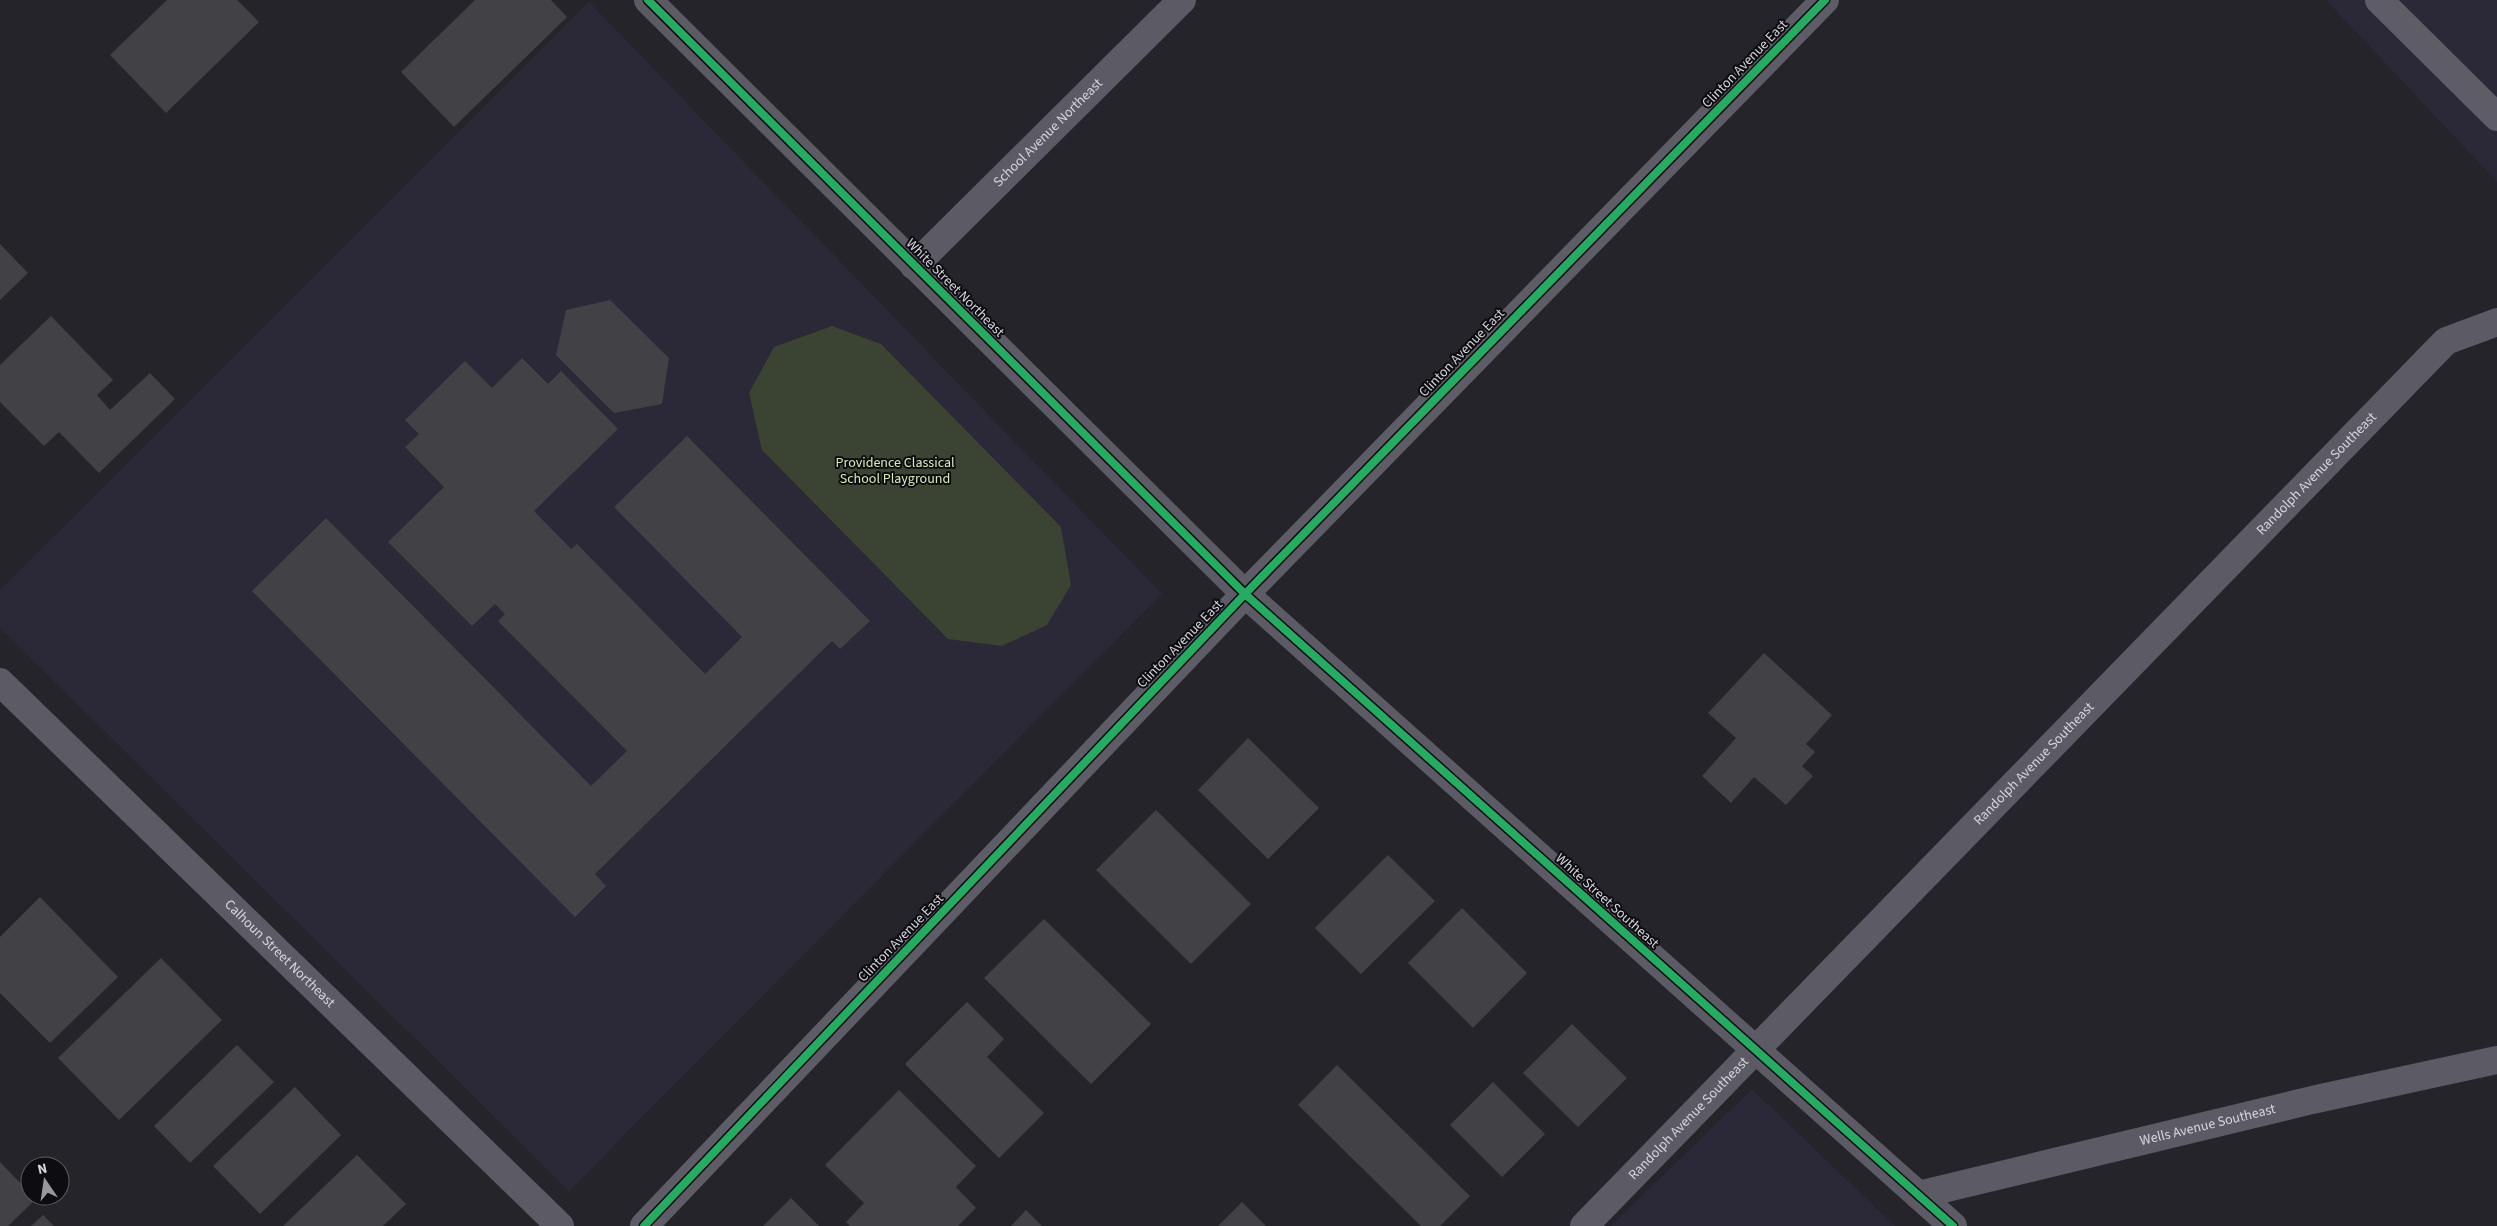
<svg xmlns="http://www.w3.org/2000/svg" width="2497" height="1226" font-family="'Source Sans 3',sans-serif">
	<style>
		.built { fill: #2b2837 }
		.green { fill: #3b4332 }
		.building { fill: #424146 }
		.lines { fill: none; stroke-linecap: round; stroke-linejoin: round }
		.street { stroke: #5c5a64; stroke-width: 28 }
		.secondary { stroke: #5e5c66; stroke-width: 28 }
		.cycleway-casing { stroke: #0d0c11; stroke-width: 11 }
		.cycleway { stroke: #26ab63; stroke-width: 8 }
		.labels { text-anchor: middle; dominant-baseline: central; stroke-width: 4; stroke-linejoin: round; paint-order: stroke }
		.street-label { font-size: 14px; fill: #d7d5dc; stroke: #0d0c11 }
		.park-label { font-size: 14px; fill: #d6edb8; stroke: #0d0c11 }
	</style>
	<rect width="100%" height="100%" fill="#25242a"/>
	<path class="built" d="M2326,0H2497V182Z
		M589,2L1162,594L569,1191L0,628V590Z
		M1752,1089L1895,1226H1611Z"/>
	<path class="green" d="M832,326L881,344L1061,527L1071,585L1047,625L1002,646L948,639L762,450L749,393L774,347Z"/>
	<path class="building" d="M167,0H237L259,22L166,113L110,55Z
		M475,0H551L567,17L454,127L401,72Z
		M0,244L28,273L0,300Z
		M610,300L669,358L662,404L614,413L556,355L566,310Z
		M51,316L113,380L97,395L110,410L150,373L175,399L99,473L59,432L44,446L0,402V365Z
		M522,358L548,384L561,371L618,429L534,511L571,549L577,544L705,674L742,637L614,507L687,436L870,621L840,649L832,641L595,874L606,886L575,917L252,591L326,518L591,786L627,751L498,621L505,614L495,604L472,626L388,542L444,487L405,447L419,434L405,420L465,361L492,388Z
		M1764,653L1832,715L1806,744L1815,752L1802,766L1813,776L1786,805L1754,777L1731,803L1702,776L1736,738L1708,713Z
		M1248,738L1319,808L1268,859L1198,790Z
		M1156,810L1251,904L1191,964L1096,870Z
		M1388,855L1435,901L1361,974L1315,928Z
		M40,897L118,977L50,1043L0,993V937Z
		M1462,908L1527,973L1473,1028L1408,963Z
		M1044,919L1151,1024L1091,1084L984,978Z
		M161,958L222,1020L119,1120L58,1058Z
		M967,1002L1004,1039L987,1057L1044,1113L999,1158L905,1064Z
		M1572,1024L1627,1078L1578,1127L1523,1073Z
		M237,1045L274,1082L190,1163L154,1126Z
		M1337,1065L1470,1196L1440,1226H1421L1298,1105Z
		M1493,1082L1545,1134L1502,1177L1450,1125Z
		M295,1087L341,1135L260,1214L213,1166Z
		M899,1090L976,1166L956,1187L976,1208L958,1226H850L846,1222L864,1203L825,1165Z
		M357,1155L406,1204L383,1226H283Z
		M0,1162L30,1193V1196L36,1199L8,1226H0Z
		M791,1198L819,1226H763Z
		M1242,1202L1266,1226H1218Z
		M1026,1210L1042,1226H1011Z
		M43,1215L54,1226H31Z"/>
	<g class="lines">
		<g class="street">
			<path d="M648,0L1245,594L1953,1226"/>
			<path id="s1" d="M914,266L1182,0"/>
			<path id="s2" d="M0,682L560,1226"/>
			<path id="s3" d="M1918,1195L2312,1100L2497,1060"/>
			<path id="s4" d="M1584,1226L2446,341L2497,322"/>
		</g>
		<path class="secondary" d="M2379,0L2497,117
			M644,1226L1245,594L1825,0"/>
		<g class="cycleway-casing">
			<path id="cycleway" d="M648,0L1245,594L1953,1226
				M644,1226L1245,594L1825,0"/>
		</g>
		<use href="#cycleway" class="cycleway"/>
	</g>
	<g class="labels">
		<g class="street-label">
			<text transform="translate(1745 64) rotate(-46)">Clinton Avenue East</text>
			<text stroke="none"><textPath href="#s1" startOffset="189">School Avenue Northeast</textPath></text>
			<text transform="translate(955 288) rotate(45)">White Street Northeast</text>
			<text transform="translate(1462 353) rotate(-46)">Clinton Avenue East</text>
			<text stroke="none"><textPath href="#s4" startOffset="1050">Randolph Avenue Southeast</textPath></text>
			<text transform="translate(1180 644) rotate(-46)">Clinton Avenue East</text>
			<text stroke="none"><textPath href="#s4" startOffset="645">Randolph Avenue Southeast</textPath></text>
			<text transform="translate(1607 901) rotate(42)">White Street Southeast</text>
			<text transform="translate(901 938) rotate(-46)">Clinton Avenue East</text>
			<text stroke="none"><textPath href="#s2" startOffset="390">Calhoun Street Northeast</textPath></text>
			<text stroke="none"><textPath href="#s4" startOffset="150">Randolph Avenue Southeast</textPath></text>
			<text stroke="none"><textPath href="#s3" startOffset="298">Wells Avenue Southeast</textPath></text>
		</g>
		<g class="park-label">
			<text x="895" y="463">Providence Classical<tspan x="895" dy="16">School Playground</tspan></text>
		</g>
	</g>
	<g transform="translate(45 1181) rotate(347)"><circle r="24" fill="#0d0c11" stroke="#5e5c62"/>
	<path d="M0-4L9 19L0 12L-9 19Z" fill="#99979e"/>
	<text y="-8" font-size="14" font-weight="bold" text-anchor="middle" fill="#d7d5dc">N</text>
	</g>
</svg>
